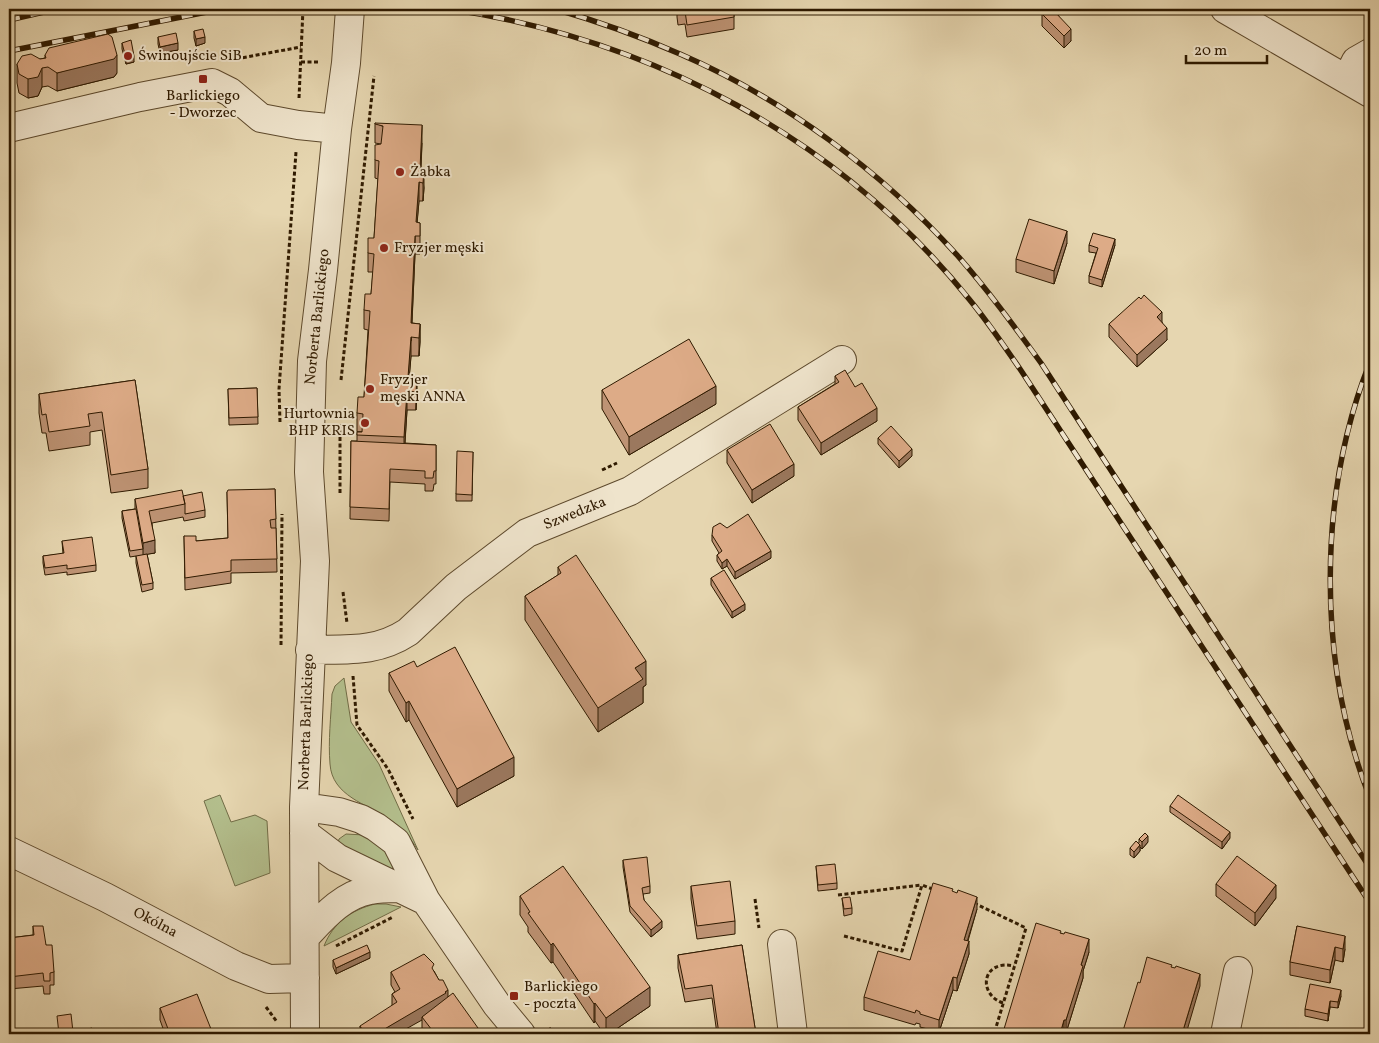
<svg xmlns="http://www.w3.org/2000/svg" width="1379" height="1043" font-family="Vollkorn,serif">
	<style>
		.green { fill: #b3be8c; stroke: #716c46 }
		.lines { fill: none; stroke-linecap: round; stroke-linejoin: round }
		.minor-casing { stroke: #5d492c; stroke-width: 30 }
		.path { stroke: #2f1a00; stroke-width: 3; stroke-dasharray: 4 2.5; stroke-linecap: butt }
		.minor { stroke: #efe4cc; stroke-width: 28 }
		.rail-casing { stroke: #2f1a00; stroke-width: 5.5 }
		.rail { stroke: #efe4cc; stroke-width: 4; stroke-dasharray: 11; stroke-linecap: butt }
		.wall { fill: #be9374; stroke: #2f1a00 }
		.shaded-wall { fill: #9b785e; stroke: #2f1a00 }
		.building { fill: #ddab87; stroke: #2f1a00 }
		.poi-dot { fill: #8f2418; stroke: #efe4cc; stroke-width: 2 }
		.labels { text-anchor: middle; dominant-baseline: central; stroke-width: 4; stroke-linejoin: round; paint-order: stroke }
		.poi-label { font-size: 15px; fill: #2f1a00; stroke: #efe4cc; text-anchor: start }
		.street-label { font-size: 15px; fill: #2f1a00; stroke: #efe4cc }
	</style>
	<rect width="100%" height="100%" fill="#e6d6b0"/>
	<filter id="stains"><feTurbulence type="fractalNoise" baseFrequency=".004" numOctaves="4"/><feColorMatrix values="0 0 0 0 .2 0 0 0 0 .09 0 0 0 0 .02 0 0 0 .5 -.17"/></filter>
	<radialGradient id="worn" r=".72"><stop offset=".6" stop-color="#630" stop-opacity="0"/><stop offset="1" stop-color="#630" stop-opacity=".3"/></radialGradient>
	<path class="green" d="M344,678L351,722L379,764L418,850C410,838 402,827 389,819C367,804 332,796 330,764C328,741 331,716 332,694L335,686Z
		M220,795L231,822L255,815L267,821L270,873L235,886L204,801Z
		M346,834L364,835L386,848L396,873L342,846L338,843L339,839Z
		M375,904H386L401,907L324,946C333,923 351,910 375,904Z"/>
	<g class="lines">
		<g class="minor-casing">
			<path id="minor" d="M1225,9L1370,93
				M1347,79L1356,61L1370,53
				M9,128L140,97L212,83L230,92L261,118L298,125L337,129
				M310,650C347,649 376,653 408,632L456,587L527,533L630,491L842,360
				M304,807L339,812L361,819L376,827L396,842L426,901L497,1005L521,1034
				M304,833L337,858L426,901
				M9,851L105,897L236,966L269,979L305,978
				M305,937C323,918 342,895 370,890C379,888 389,888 398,888
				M782,944L793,1034
				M305,1034L304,807L315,561L309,472L312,361L323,270L337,129L346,63L350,9
				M1225,1034L1238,971"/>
		</g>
		<path class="path" d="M230,60L301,47
			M301,62H318
			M299,98L303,9
			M341,380L374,76
			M280,422L279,389L296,152
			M602,470L617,463
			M340,493V422
			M343,592L347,623
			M281,645L282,514
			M353,676L357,725L388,769L413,819
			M838,895L922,885
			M755,899L759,928
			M974,903L1026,928L994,1034
			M844,936L902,951L922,885L935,890
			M336,946L393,917
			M1003,1003C977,994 982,959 1014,966
			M266,1007L277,1022
			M549,1028L554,1034"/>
		<use href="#minor" class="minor"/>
		<g class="rail-casing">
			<path id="rail" d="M450,9C653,40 839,138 969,299C988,322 1005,347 1022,372L1370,903
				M555,9C597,21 639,36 680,54C784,99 881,171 957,255C987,289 1014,326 1041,363L1370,868
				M9,20L57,9
				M9,51L222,9
				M1370,362C1317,495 1317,664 1370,798
				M1367,681L1370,684"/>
		</g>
		<use href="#rail" class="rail"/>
	</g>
	<path class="wall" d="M677,9H734V29L687,37L685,24L678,25L677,17Z
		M1058,9V15L1071,41L1064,48L1042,26V14Z
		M194,31L205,43L196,46L194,38Z
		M158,37L178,50L160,53L158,44Z
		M122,43L134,62L126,64L122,49Z
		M45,55L117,73L114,77L57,91L48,86L42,87L38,96L28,98L19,93L17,83V64L45,58Z
		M375,123L422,143L421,169L424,188L423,201H419L417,222L420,223V254H415L412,323L420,324V342L419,356H411L409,377H417L416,410H407L405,443L436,445V484H434L433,491H425V484L390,482L389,521L350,519L351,441H357V432H362H357V413L364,397L368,330L364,329V310L371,294L373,272H368V253L374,238L378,179L375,178V160L381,144L375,143Z
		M1067,243L1054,284L1016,272V259Z
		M1089,245H1115L1102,287L1089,283V276L1096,253L1089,252Z
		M1141,299L1162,322L1167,340L1137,367L1109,337V324Z
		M835,376L855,387L877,421L821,455L798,420V407L835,384Z
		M135,380L148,469V488L111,493L102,430L90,432V445L49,451L46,433H42L39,413V394Z
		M257,388L258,424L229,425L228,389Z
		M602,390L716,404L629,455L602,409Z
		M878,438L912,456L899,468L878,444Z
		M727,450L794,476L752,503L727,463Z
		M473,452L472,501H456V494Z
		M275,489L277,572L231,573V583L185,590L184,536L196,541L228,538L227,492Z
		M183,496L205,510V517L184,521L183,517L152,523L155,553L147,554L153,583V589L142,592L136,563V556L130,557L122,518V511L135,509V499Z
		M712,535L771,558L735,579L727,566L722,569L717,561V555L719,553L712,541Z
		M62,541L96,565V571L67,575V572L45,575L43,563V556L63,554Z
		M558,567L646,685L643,687V703L598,732L525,620V596L558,575Z
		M711,578L745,610L732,618L711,585Z
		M417,667L514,776L457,807L409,720L406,722L389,691V673Z
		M1170,806L1230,838L1222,849L1170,812Z
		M1139,839L1148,842L1142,849L1140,847V851L1134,858L1130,855V848L1139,843Z
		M623,860L650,886V893L643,894L644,900L662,928L651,937L630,912L623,867Z
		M816,866L837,883V889L818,891Z
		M1216,884L1276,898L1255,926L1216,896Z
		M691,886L735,921V934L697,939L691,899Z
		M953,892L977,909L968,941L969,954L957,991L953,990L939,1032L920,1027V1024L916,1023L915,1025L864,1010V997L910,960Z
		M520,896L650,1006L609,1034H604L595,1021L594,1023L553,962L551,963L528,932V927L520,915Z
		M842,898L852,908V914L844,916Z
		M33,926L46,945L54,972V985H50V994H44L43,986L9,989V938L33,935Z
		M1297,926L1345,949L1343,962L1335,960L1330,983L1290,975V962Z
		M1061,933L1089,952L1083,971V978L1066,1033L1064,1032V1034H1004V1029Z
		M742,945L756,1034H717L712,998L685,1002L678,968V955Z
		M370,958L336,974L333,967V960Z
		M434,971L448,997L478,1034H426L422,1029V1020L392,1005V994L395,992L391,985V972Z
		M1341,996L1338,1008L1330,1007L1328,1021L1305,1016V1009Z
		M160,1008L213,1034H165L160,1020Z
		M360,1026L365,1034H360Z"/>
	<path class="shaded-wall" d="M1056,9H1058V19L1054,11Z
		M1071,29V41L1064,48V36Z
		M205,37V43L196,46V39Z
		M178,43V50L160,53V47Z
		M117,55V73L114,77L57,91V73Z
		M134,56V62L126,64V58Z
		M42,68V87L38,96L28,98V79Z
		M422,125V143L420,183V169Z
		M424,169V188L423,201V183Z
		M419,182V201L416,236V222Z
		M1067,231V243L1054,284V271Z
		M415,236V254L411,341V323Z
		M1115,239V245L1102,287V280Z
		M1162,312V325L1157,317Z
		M420,324V342L419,356V338Z
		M1167,328V340L1137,367V355Z
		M411,337V356L408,395V377Z
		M417,377V396L416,410V392Z
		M716,386V404L629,455V437Z
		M407,391V410L404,456V437Z
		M877,408V421L821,455V443Z
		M912,449V456L899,468V461Z
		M794,464V476L752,503V490Z
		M155,540V553L143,555V543Z
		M771,551V558L735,579V572Z
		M727,559V566L722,569V563Z
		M745,604V610L732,618V612Z
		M646,661V685L643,687V703L598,732V708L635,668Z
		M409,701V720L406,722V703Z
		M514,757V776L457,807V789Z
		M1230,832V838L1222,849V842Z
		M1148,836V842L1142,849V842Z
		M1140,845V851L1134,858V852Z
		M1276,885V898L1255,926V913Z
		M977,897V909L964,952V940Z
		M662,921V928L651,937V930Z
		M1345,936V949L1343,962V949Z
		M1089,939V952L1083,971V978L1066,1033V1020L1081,965Z
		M969,941V954L957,991V978Z
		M553,943V962L551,963V945Z
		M1335,947V960L1330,983V970Z
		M370,952V958L336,974V968Z
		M1200,974V986L1186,1034H1182Z
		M953,977V990L939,1032V1020Z
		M650,987V1006L609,1034H606V1018Z
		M448,990V1002L422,1017V1020L397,1034H376Z
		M1341,990V996L1338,1008V1002Z
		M1330,1001V1007L1328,1021V1014Z
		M595,1003V1021L594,1023V1004Z
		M1064,1020V1034H1060Z
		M478,1028V1034H470Z"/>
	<path class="building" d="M678,9H734V17L687,25L685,11L678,12Z
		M1047,9H1056L1054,11L1071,29L1064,36L1042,14Z
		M203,29L205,37L196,39L194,31Z
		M176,33L178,43L160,47L158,37Z
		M108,34L112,37L117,55L114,59L57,73L48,67L42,68L38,77L28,79L19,74L17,64L22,56L31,54L40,59L46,58L45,55L49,48Z
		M131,40L134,56L126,58L122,43Z
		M375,123L422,125L420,169H424L423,183L419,182L416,222L420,223V236H415L411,323L420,324L419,338L411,337L408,377H417L416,392L407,391L404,437L357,435V432H362L363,414L357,413L358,397H364L370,311L364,310L365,294H371L374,254L368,253V238H374L379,161L375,160V145L381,144L383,126L375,124Z
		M1029,219L1067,231L1054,271L1016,259Z
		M1093,233L1115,239L1102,280L1089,276L1098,248L1089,245Z
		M1144,295L1162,312L1157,317L1167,328L1137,355L1109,324L1139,297L1141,299Z
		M689,339L716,386L629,437L602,390Z
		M845,370L855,387L862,383L877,408L821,443L798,407L839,382L835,376Z
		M135,380L148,469L111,475L102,412L88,414L90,426L49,432L46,414L42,415L39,394Z
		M257,388L258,417L229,418L228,389Z
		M770,424L794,464L752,490L727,450Z
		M891,426L912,449L899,461L878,438Z
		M351,441L436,445V471H434L433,478H425V471L390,469L389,509L350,507Z
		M457,451L473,452L472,495L456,494Z
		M275,489L276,519L270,520L271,528H276L277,559L231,560V571L185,578L184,536H196V541L228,538L227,492L228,490Z
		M182,490L185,504L149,511L155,540L143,543L135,499Z
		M202,492L205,510L185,514V504L183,496Z
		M136,509L143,549L130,551L122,511Z
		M748,514L771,551L735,572L727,559L722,563L717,555L722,551L712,535L713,527L720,523L727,528Z
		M92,537L96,565L67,569V565L45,568L43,556L64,553L62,541Z
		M147,554L153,583L142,585L136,556Z
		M576,555L646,661L635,668L643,679L598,708L525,596L561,573L558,567Z
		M724,570L745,604L732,612L711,578Z
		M455,647L514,757L457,789L409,701L406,703L389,673L414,661L417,667Z
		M1178,795L1230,832L1222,842L1170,806Z
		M1145,833L1148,836L1142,842L1139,839Z
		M1136,841L1140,845L1134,852L1130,848Z
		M1237,856L1276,885L1255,913L1216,884Z
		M647,857L650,886L642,888L644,900L662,921L651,930L630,906L623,860Z
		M835,864L837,883L818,885L816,866Z
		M563,866L650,987L606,1018L595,1003L594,1004L553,943L551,945L528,913L530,912L520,896Z
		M730,881L735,921L697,926L691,886Z
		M933,883L953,889L952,891L957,893L958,890L977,897L964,940L969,941L957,978L953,977L939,1020L920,1014V1012L916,1010L915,1013L864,997L878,951L910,960Z
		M850,897L852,908L844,909L842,898Z
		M1036,923L1061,931L1060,933L1064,934L1065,932L1089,939L1081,965L1083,966L1066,1020H1064L1060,1034H1022L1004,1029Z
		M33,926H43L46,945H52L54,972L50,973V981H44L43,973L9,977V938L34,935Z
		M1297,926L1345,936L1343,949L1335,947L1330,970L1290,962Z
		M367,945L370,952L336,968L333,960Z
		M742,945L756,1034H719L712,985L685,989L678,955Z
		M424,954L434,964L432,968L439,980H443L448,990L445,992L446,993L376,1034H365L360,1026L397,1002L392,994L400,989L391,972Z
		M1147,957L1172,965L1171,967L1175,968L1176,966L1200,974L1182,1034H1122L1138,982L1140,983Z
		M1310,984L1341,990L1338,1002L1330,1001L1328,1014L1305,1009Z
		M453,993L478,1028L470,1034H435L422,1017Z
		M197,994L213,1034H170L160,1008Z
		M71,1014L73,1032L92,1028L93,1034H59L57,1016Z
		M26,1032H49V1034H26Z"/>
	<g class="poi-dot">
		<circle cx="128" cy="56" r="5"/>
		<rect x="198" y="74" width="10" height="10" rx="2.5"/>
		<circle cx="400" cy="172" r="5"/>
		<circle cx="384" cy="248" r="5"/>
		<circle cx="370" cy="389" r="5"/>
		<circle cx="365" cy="423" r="5"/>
		<rect x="509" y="991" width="10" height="10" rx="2.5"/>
	</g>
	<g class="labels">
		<g class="poi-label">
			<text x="138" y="56">Świnoujście SiB</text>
			<text x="203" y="96" text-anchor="middle">Barlickiego<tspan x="203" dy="17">- Dworzec</tspan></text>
			<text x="410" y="172">Żabka</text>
			<text x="394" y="248">Fryzjer męski</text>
			<text x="380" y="380">Fryzjer<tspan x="380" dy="17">męski ANNA</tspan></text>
			<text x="355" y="414" text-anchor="end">Hurtownia<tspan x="355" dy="17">BHP KRIS</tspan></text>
			<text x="524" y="987">Barlickiego<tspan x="524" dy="17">- poczta</tspan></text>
		</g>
		<g class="street-label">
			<text transform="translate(318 317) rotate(-84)">Norberta Barlickiego</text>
			<text transform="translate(575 514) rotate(-22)">Szwedzka</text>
			<text transform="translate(307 722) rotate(-88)">Norberta Barlickiego</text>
			<text transform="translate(155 923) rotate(28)">Okólna</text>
		</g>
	</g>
	<rect width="1379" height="1043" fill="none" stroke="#e6d6b0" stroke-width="30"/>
	<rect x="10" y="10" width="1359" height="1023" fill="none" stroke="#2f1a00" stroke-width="2.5"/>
	<rect x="15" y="15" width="1349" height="1013" fill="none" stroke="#2f1a00"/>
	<path d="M1186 55v8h81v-8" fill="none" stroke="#2f1a00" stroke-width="2.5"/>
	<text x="1194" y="55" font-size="15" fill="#2f1a00" stroke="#efe4cc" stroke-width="4" paint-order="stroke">20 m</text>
	<rect width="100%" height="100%" filter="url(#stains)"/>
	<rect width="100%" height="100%" fill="url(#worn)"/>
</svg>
